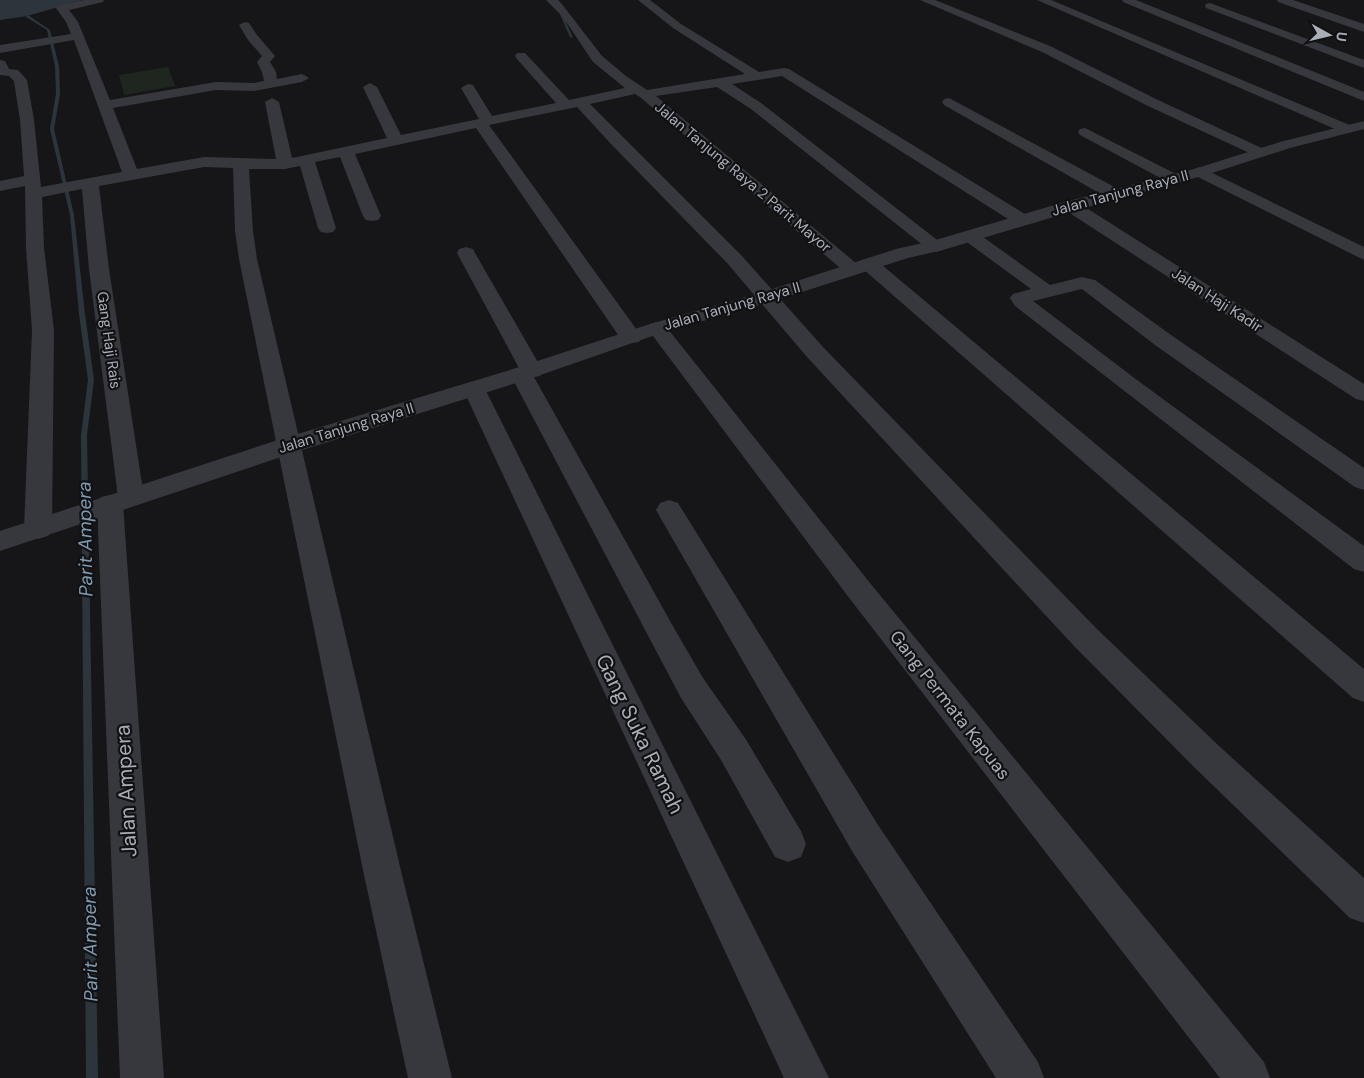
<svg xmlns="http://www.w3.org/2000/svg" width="1364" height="1078" font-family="'DM Sans',sans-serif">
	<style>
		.green { fill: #1e261f }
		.water { fill: #2c353c }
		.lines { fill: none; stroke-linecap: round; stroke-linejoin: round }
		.stream { fill: #2c353c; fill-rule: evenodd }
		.minor { fill: #37383d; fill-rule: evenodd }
		.tertiary { fill: #37383d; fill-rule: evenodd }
		.labels { text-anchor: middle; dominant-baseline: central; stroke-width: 4.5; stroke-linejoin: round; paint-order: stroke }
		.far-street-label { font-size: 15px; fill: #a8adb8; stroke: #111113 }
		.street-label { font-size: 18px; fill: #a8adb8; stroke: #111113 }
		.water-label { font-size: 19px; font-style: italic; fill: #7f9bb3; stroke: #111113 }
		.near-street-label { font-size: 21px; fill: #a8adb8; stroke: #111113 }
	</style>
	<rect width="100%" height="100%" fill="#161618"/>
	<path class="green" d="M168,67L175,86L124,95L119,75Z"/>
	<path class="water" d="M0,0H83L27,16L0,20Z"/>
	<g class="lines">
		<path class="stream" d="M548,0H551L561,10L573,38L570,37L558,10Z
			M26,15H28L50,30L59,66L60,94L54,129L74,215L85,314L94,380L87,435L98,1078H86L81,435L88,380L79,314L70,215L50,129L56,94L55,66L47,30L26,17Z"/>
		<path class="minor" d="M84,0H104L103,2L69,10L78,22L110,100L216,82L254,83L264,81L262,72L257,62L262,56L248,40L239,25L245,22L249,23L257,35L275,56L270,62L276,72L277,79L302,74L309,78L302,82L254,91L216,90L113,108L137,169L204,157L276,159L265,102L272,98L279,102L292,158L387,138L363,87L370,83L377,87L401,135L479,119L461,88L468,84L473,85L492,116L556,103L517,59L515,56L517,53H525L569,100L625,88L593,62L563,17L546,0H558L561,3L602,56L626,76L647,90L745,74L673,28L638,0H650L681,24L759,72L784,68L789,69L1028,216L1031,220L1028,224L1022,225L1016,224L782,76L732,84L761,103L945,246L943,250L936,252L929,250L751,109L717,87L656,96L863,269L860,273L853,275L846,273L640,97L635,94L590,104L742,256L823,347L1096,628L1218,745L1364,878V923L1350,918L1194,767L1074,646L807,357L728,264L611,144L577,107L489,125L642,337L639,342L631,343L623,342L476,128L355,154L381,216L378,220L372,221L366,220L363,216L340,157L315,162L336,228L333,232L327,233L321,232L318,228L300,166L285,169H249L253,231L257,259L402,875L452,1078H408L364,875L239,259L235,231L233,168L204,167L99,186L109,269L144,497L140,504L131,506L123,504L164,1078H120L97,504L101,497L110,495L118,497L89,269L82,189L42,197L44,248L54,330L52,529L48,536L38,539L28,536L24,529L32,330L26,248L25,186L0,191V181L24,176L20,120L14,81L9,76L0,75V60L5,61L9,69L18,70L27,80L34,120L41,187L122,172L74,40L0,53V45L71,34L66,22L56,8L58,6Z
			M920,0H935L1050,46L1158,100L1266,150L1269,153L1266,156H1256L1148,106L1042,52Z
			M1037,0H1051L1352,126L1354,129L1352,132H1342Z
			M1122,0H1136L1364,92V101L1123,2Z
			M1277,0H1293L1364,24V32L1278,2Z
			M1210,3L1364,60V68L1206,8L1205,6L1206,4Z
			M949,98L1120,190L1122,194L1120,198H1108L944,105L942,102L944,99Z
			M1085,128L1178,175L1180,178L1178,181H1166L1080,135L1078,132L1080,129Z
			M1200,167L1364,247V260L1194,175L1192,172L1194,169Z
			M1071,201L1077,202L1364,384V401L1356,399L1065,210L1062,206L1065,202Z
			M970,231L976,232L1050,285L1082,277L1095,280L1171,335L1364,468V490L1355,487L1155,345L1082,289L1033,301L1137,380L1364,546V572L1354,569L1015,306L1010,298L1013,294L1031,289L964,240L961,236L964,232Z
			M466,247L473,249L475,253L543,371L540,376L534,377L674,628L703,678L745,738L801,831L806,844L801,857L788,862L775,857L721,760L681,698L510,374L513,369L519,368L457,253L459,249Z
			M869,258L876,260L1364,669V702L1353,698L862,268L860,264L862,260Z
			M657,322L664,324L870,583L1264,1062L1270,1078H1220L850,599L650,332L647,328L650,324Z
			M474,382L482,384L485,389L829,1078H784L463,389L466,384Z
			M669,500L678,503L878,825L1038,1062L1044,1078H996L852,851L656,510L660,503Z"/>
		<path class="tertiary" d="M1364,121V129L1290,148L1206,175L1077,210L943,250L908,258L774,301L664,332L529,379L299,451L0,551V531L281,439L513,369L650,324L760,293L896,249L932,241L1065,202L1194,169L1280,142Z"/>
	</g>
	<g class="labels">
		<g class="far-street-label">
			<text transform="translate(743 177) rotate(40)">Jalan Tanjung Raya 2 Parit Mayor</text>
			<text transform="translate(1120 193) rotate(-15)">Jalan Tanjung Raya II</text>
			<text transform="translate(1217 300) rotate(33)">Jalan Haji Kadir</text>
			<text transform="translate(732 306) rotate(-16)">Jalan Tanjung Raya II</text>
			<text transform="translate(109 340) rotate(82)">Gang Haji Rais</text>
			<text transform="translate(346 428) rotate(-17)">Jalan Tanjung Raya II</text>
		</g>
		<g class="street-label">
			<text transform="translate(950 705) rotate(52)">Gang Permata Kapuas</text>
		</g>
		<g class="water-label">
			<text transform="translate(85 539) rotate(-91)">Parit Ampera</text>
			<text transform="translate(90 944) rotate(-91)">Parit Ampera</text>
		</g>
		<g class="near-street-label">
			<text transform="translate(640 734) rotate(64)">Gang Suka Ramah</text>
			<text transform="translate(126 791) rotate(-93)">Jalan Ampera</text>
		</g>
	</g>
	<g transform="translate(1329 35) rotate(98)" stroke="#111113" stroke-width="4" paint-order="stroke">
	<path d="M0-4L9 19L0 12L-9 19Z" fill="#a8adb8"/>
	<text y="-8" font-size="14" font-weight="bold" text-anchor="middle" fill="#a8adb8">U</text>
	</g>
</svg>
